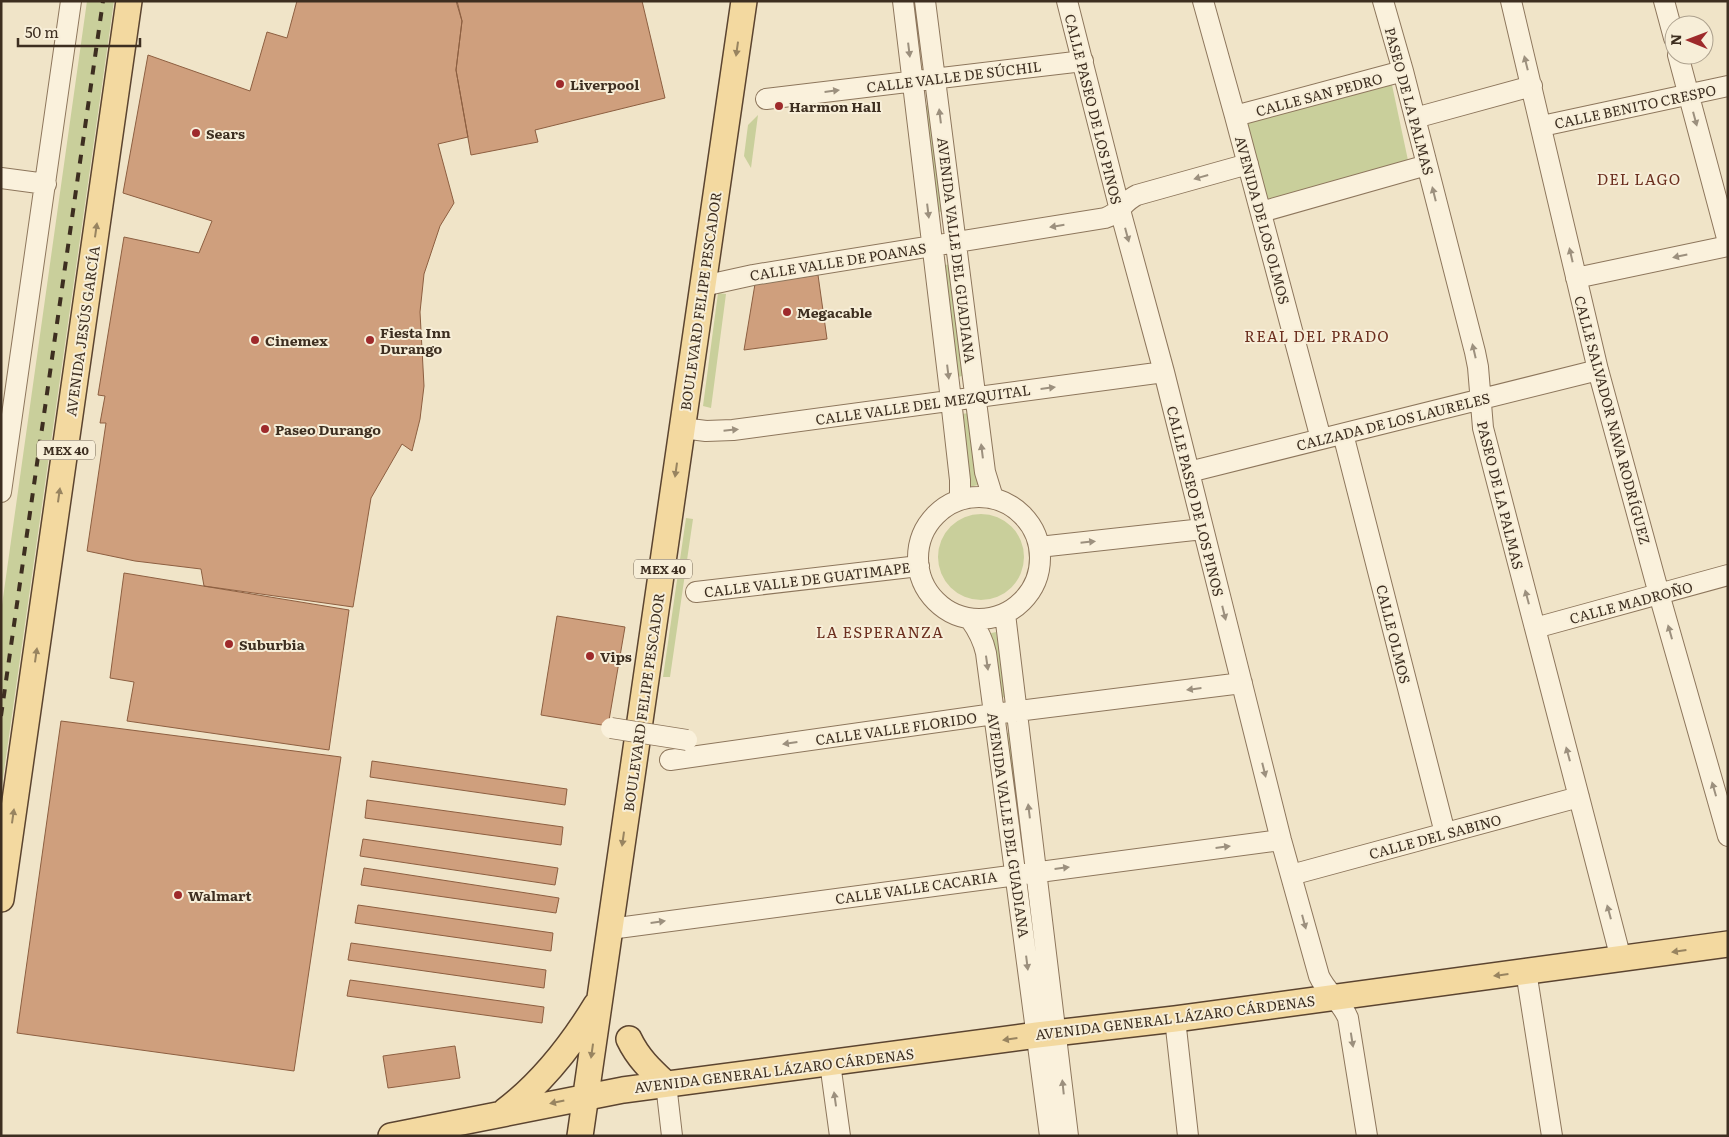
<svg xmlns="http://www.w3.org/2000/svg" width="1729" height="1137" font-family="Literata,serif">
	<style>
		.green { fill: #c9cf9b }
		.building { fill: #cf9f7d; stroke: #8d5f41 }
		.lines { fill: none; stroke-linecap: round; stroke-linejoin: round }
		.minor-casing { stroke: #8d765c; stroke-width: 22 }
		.major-casing { stroke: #5b4430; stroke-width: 28 }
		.minor { stroke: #faf1dc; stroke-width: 20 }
		.major { stroke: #f3d9a0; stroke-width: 25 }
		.rail { stroke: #3d2e20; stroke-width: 4; stroke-dasharray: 9 9; stroke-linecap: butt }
		.minor-bridge-casing { stroke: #8d765c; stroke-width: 22; stroke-linecap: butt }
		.minor-bridge { stroke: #faf1dc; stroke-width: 20 }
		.oneway { fill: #988460 }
		.oneway2 { fill: #9c907e }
		.poi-dot { fill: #9e2a2b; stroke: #f7eed8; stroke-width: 2 }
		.labels { text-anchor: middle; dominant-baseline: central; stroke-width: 4; stroke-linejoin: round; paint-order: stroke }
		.shield { fill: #f7eed8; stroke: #756857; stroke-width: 1 }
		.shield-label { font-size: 12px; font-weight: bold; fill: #3d2e20 }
		.street-label { font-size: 14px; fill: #3d2e20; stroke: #f7eed8 }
		.poi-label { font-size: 14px; font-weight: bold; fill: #3d2e20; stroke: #f7eed8; text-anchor: start }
		.neighbourhood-label { font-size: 15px; letter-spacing: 1px; fill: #6b2e1e; stroke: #f7eed8 }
	</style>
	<rect width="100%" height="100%" fill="#f0e4c8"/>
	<path class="green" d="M87,1H114L1,792V612Z
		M1392,85L1409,165L1263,200L1244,124Z
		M930,105L947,211L938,212L923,106Z
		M758,115L751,168L744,156L748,125Z
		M954,264L966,375L958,377L944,265Z
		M718,293L726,294L711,408L703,406Z
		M970,413L978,485L969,487L961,414Z
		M938 557a43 43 0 1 1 86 0a43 43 0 1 1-86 0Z
		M686,518L693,519L670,677H663Z
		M996,632L1007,697L997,698L987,634Z
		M1012,732L1029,849L1019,850L1002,734Z"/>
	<path class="building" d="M297,1H456L462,21L456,70L468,137L438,144L454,203L440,226L424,274L420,312L424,386L420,419L412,451L402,444L371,498L353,607L204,586L201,569L135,561L87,551L106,423H100L105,396L98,395L124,237L199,253L212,221L123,193L148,55L250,91L267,32L287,38Z
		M457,1H642L665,98L535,130L538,142L471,155L456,70L462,21Z
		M818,275L827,339L744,350L755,284Z
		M124,573L349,610L329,750L127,721L134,682L110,678Z
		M557,616L625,627L608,726L541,715Z
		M61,721L341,757L294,1071L17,1033Z
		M372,761L567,789L565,805L370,777Z
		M367,800L563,827L561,845L365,818Z
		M363,839L558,868L555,885L360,856Z
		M364,868L559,898L556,913L361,885Z
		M358,905L553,933L551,951L355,923Z
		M351,943L546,970L544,988L348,960Z
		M350,980L544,1007L542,1023L347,996Z
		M455,1046L460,1078L388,1088L383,1056Z"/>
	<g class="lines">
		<g class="minor-casing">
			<path id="minor" d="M903,1L951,400L960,480V499
				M925,1L985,472L993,498
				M1067,1L1120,210L1164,372L1281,840L1319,976C1326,992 1341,1001 1348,1018L1367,1136
				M1203,1L1235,116L1321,439
				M1383,1L1403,71L1475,352L1478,367L1483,428L1621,959
				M1511,1L1598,370L1659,594L1728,836
				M1664,1L1674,38
				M1678,55L1728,242
				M766,99L1083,61
				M1235,116L1403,71
				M1415,118L1532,86
				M1542,126L1728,86
				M1,178L46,184
				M1261,212L1427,165
				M1576,278L1728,246
				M703,286L753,275L1105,218C1121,213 1122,202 1137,195L1248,164
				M682,428L706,431L733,430L1164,372
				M1343,434L1445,833
				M1189,472L1598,370
				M1,492L71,1
				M918 558a61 61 0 1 1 122 0a61 61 0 1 1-122 0Z
				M1039,547L1203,529
				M696,592L919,566
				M1005,614L1068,1136
				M970,619C978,630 983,639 986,653L1050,1136
				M1535,628L1728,575
				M670,760L994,714L1242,683
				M1291,875L1579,797
				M610,929L1281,840
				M1526,971L1552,1136
				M1175,1019L1188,1136
				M830,1063L840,1136
				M666,1084L672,1136"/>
		</g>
		<g class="major-casing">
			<path id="major" d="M1,899L129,1
				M629,1039C638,1058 651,1070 666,1084
				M505,1111C543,1082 571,1046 596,1005
				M391,1136L623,1090L1037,1035L1175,1019L1728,944
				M580,1136L744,1"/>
		</g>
		<use href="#minor" class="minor"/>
		<use href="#major" class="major"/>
		<path class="rail" d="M1,716L103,1"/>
		<g class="minor-bridge-casing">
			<path id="minor-bridge" d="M611,728L687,740"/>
		</g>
		<use href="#minor-bridge" class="minor-bridge"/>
	</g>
	<defs><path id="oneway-solid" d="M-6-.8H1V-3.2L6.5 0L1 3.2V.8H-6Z" transform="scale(1.25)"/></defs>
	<g class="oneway">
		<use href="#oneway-solid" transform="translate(737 49) rotate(98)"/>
		<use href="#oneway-solid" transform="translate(96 230) rotate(-82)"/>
		<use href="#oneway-solid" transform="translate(676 470) rotate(98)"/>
		<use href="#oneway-solid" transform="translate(59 495) rotate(-82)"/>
		<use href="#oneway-solid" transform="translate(36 655) rotate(-82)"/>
		<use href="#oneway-solid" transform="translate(13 816) rotate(-82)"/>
		<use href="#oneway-solid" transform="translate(623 839) rotate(98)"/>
		<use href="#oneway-solid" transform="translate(1679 951) rotate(172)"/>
		<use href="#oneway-solid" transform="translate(1501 975) rotate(173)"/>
		<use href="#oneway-solid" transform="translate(1010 1039) rotate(172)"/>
		<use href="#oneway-solid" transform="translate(592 1051) rotate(98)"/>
		<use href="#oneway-solid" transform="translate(557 1102) rotate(168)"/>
	</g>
	<g class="oneway2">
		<use href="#oneway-solid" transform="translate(909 50) rotate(83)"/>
		<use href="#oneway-solid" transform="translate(1526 63) rotate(-104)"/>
		<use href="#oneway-solid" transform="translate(832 91) rotate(-7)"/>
		<use href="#oneway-solid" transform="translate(940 116) rotate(-97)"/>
		<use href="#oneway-solid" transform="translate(1695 119) rotate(75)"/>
		<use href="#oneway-solid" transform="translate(1201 177) rotate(164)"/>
		<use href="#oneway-solid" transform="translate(1434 194) rotate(-104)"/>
		<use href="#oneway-solid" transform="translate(928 211) rotate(83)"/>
		<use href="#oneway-solid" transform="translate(1057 226) rotate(171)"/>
		<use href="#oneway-solid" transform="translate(1127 235) rotate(75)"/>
		<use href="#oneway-solid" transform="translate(1571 255) rotate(-103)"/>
		<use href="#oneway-solid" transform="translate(1680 256) rotate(168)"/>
		<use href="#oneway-solid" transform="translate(1474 351) rotate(-103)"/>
		<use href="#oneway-solid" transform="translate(948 372) rotate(83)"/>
		<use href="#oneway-solid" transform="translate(1048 388) rotate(-7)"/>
		<use href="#oneway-solid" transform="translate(731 430) rotate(-6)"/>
		<use href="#oneway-solid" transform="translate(982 451) rotate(-97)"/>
		<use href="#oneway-solid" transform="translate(1088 542) rotate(-6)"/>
		<use href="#oneway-solid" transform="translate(1527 597) rotate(-105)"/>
		<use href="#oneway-solid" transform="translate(1224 613) rotate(76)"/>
		<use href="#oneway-solid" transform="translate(1670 632) rotate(-106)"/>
		<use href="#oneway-solid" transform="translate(987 663) rotate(82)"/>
		<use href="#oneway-solid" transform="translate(1194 689) rotate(173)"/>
		<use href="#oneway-solid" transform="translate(790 743) rotate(172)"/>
		<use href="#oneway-solid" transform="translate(1568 754) rotate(-105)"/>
		<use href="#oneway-solid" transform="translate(1264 770) rotate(76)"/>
		<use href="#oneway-solid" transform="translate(1714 789) rotate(-106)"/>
		<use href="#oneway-solid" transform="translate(1029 811) rotate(-97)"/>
		<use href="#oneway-solid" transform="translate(1223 847) rotate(-7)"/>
		<use href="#oneway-solid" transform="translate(1062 868) rotate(-7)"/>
		<use href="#oneway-solid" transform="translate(1609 912) rotate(-105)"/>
		<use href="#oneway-solid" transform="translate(658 922) rotate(-8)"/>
		<use href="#oneway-solid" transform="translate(1304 922) rotate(75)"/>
		<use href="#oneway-solid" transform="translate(1027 963) rotate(83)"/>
		<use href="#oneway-solid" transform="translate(1352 1040) rotate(81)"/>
		<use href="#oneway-solid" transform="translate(1063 1087) rotate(-96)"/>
		<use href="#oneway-solid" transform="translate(835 1099) rotate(-98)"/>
	</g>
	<g class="poi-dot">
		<circle cx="560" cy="84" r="5"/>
		<circle cx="779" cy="106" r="5"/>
		<circle cx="196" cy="133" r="5"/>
		<circle cx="787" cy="312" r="5"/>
		<circle cx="255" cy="340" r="5"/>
		<circle cx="370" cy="340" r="5"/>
		<circle cx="265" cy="429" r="5"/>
		<circle cx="229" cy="644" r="5"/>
		<circle cx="590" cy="656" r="5"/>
		<circle cx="178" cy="895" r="5"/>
	</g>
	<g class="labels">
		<g class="shield">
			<rect x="37" y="440.5" width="58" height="19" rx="4"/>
			<rect x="634" y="559.5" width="58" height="19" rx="4"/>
		</g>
		<g class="shield-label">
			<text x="66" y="450">MEX 40</text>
			<text x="663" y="569">MEX 40</text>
		</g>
		<g class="street-label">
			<text transform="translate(954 76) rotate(-7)">CALLE VALLE DE SÚCHIL</text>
			<text transform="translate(1319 94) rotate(-15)">CALLE SAN PEDRO</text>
			<text transform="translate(1410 101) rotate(75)">PASEO DE LA PALMAS</text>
			<text transform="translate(1635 106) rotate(-12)">CALLE BENITO CRESPO</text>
			<text transform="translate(1094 109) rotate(76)">CALLE PASEO DE LOS PINOS</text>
			<text transform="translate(1263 220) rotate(75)">AVENIDA DE LOS OLMOS</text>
			<text transform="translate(957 250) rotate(83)">AVENIDA VALLE DEL GUADIANA</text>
			<text transform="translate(838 261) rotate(-9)">CALLE VALLE DE POANAS</text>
			<text transform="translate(700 301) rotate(-82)">BOULEVARD FELIPE PESCADOR</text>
			<text transform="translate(82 331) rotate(-82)">AVENIDA JESÚS GARCÍA</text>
			<text transform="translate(923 404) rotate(-8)">CALLE VALLE DEL MEZQUITAL</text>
			<text transform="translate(1613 420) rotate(75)">CALLE SALVADOR NAVA RODRÍGUEZ</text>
			<text transform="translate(1393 421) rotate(-14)">CALZADA DE LOS LAURELES</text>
			<text transform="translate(1501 495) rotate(76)">PASEO DE LA PALMAS</text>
			<text transform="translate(1196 501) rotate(76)">CALLE PASEO DE LOS PINOS</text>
			<text transform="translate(807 579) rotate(-7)">CALLE VALLE DE GUATIMAPE</text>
			<text transform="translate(1631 602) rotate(-15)">CALLE MADROÑO</text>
			<text transform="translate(1394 634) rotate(76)">CALLE OLMOS</text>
			<text transform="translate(643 702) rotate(-82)">BOULEVARD FELIPE PESCADOR</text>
			<text transform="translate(896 728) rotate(-8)">CALLE VALLE FLORIDO</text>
			<text transform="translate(1009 825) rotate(82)">AVENIDA VALLE DEL GUADIANA</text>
			<text transform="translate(1435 836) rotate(-15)">CALLE DEL SABINO</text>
			<text transform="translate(916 887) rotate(-8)">CALLE VALLE CACARIA</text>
			<text transform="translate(1175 1017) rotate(-7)">AVENIDA GENERAL LÁZARO CÁRDENAS</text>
			<text transform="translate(774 1070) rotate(-7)">AVENIDA GENERAL LÁZARO CÁRDENAS</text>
		</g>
		<g class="poi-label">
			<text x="570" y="84">Liverpool</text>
			<text x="789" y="106">Harmon Hall</text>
			<text x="206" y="133">Sears</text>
			<text x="797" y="312">Megacable</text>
			<text x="380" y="332">Fiesta Inn<tspan x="380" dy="16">Durango</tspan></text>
			<text x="265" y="340">Cinemex</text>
			<text x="275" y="429">Paseo Durango</text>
			<text x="239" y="644">Suburbia</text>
			<text x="600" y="656">Vips</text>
			<text x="188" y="895">Walmart</text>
		</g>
		<g class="neighbourhood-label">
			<text x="1639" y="178">DEL LAGO</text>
			<text x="1317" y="335">REAL DEL PRADO</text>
			<text x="880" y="631">LA ESPERANZA</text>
		</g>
	</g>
	<rect width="1729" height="1137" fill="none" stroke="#3d2e20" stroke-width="5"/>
	<g transform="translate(1689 40) rotate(271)"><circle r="24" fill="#f7eed8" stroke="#ada18e"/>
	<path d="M0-4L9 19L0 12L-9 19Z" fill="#9e2a2b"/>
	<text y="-8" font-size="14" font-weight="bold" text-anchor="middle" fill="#3d2e20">N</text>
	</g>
	<path d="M18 38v8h122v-8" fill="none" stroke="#3d2e20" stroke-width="2.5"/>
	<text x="25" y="38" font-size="15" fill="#3d2e20" stroke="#f7eed8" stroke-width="4" paint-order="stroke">50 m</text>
</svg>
